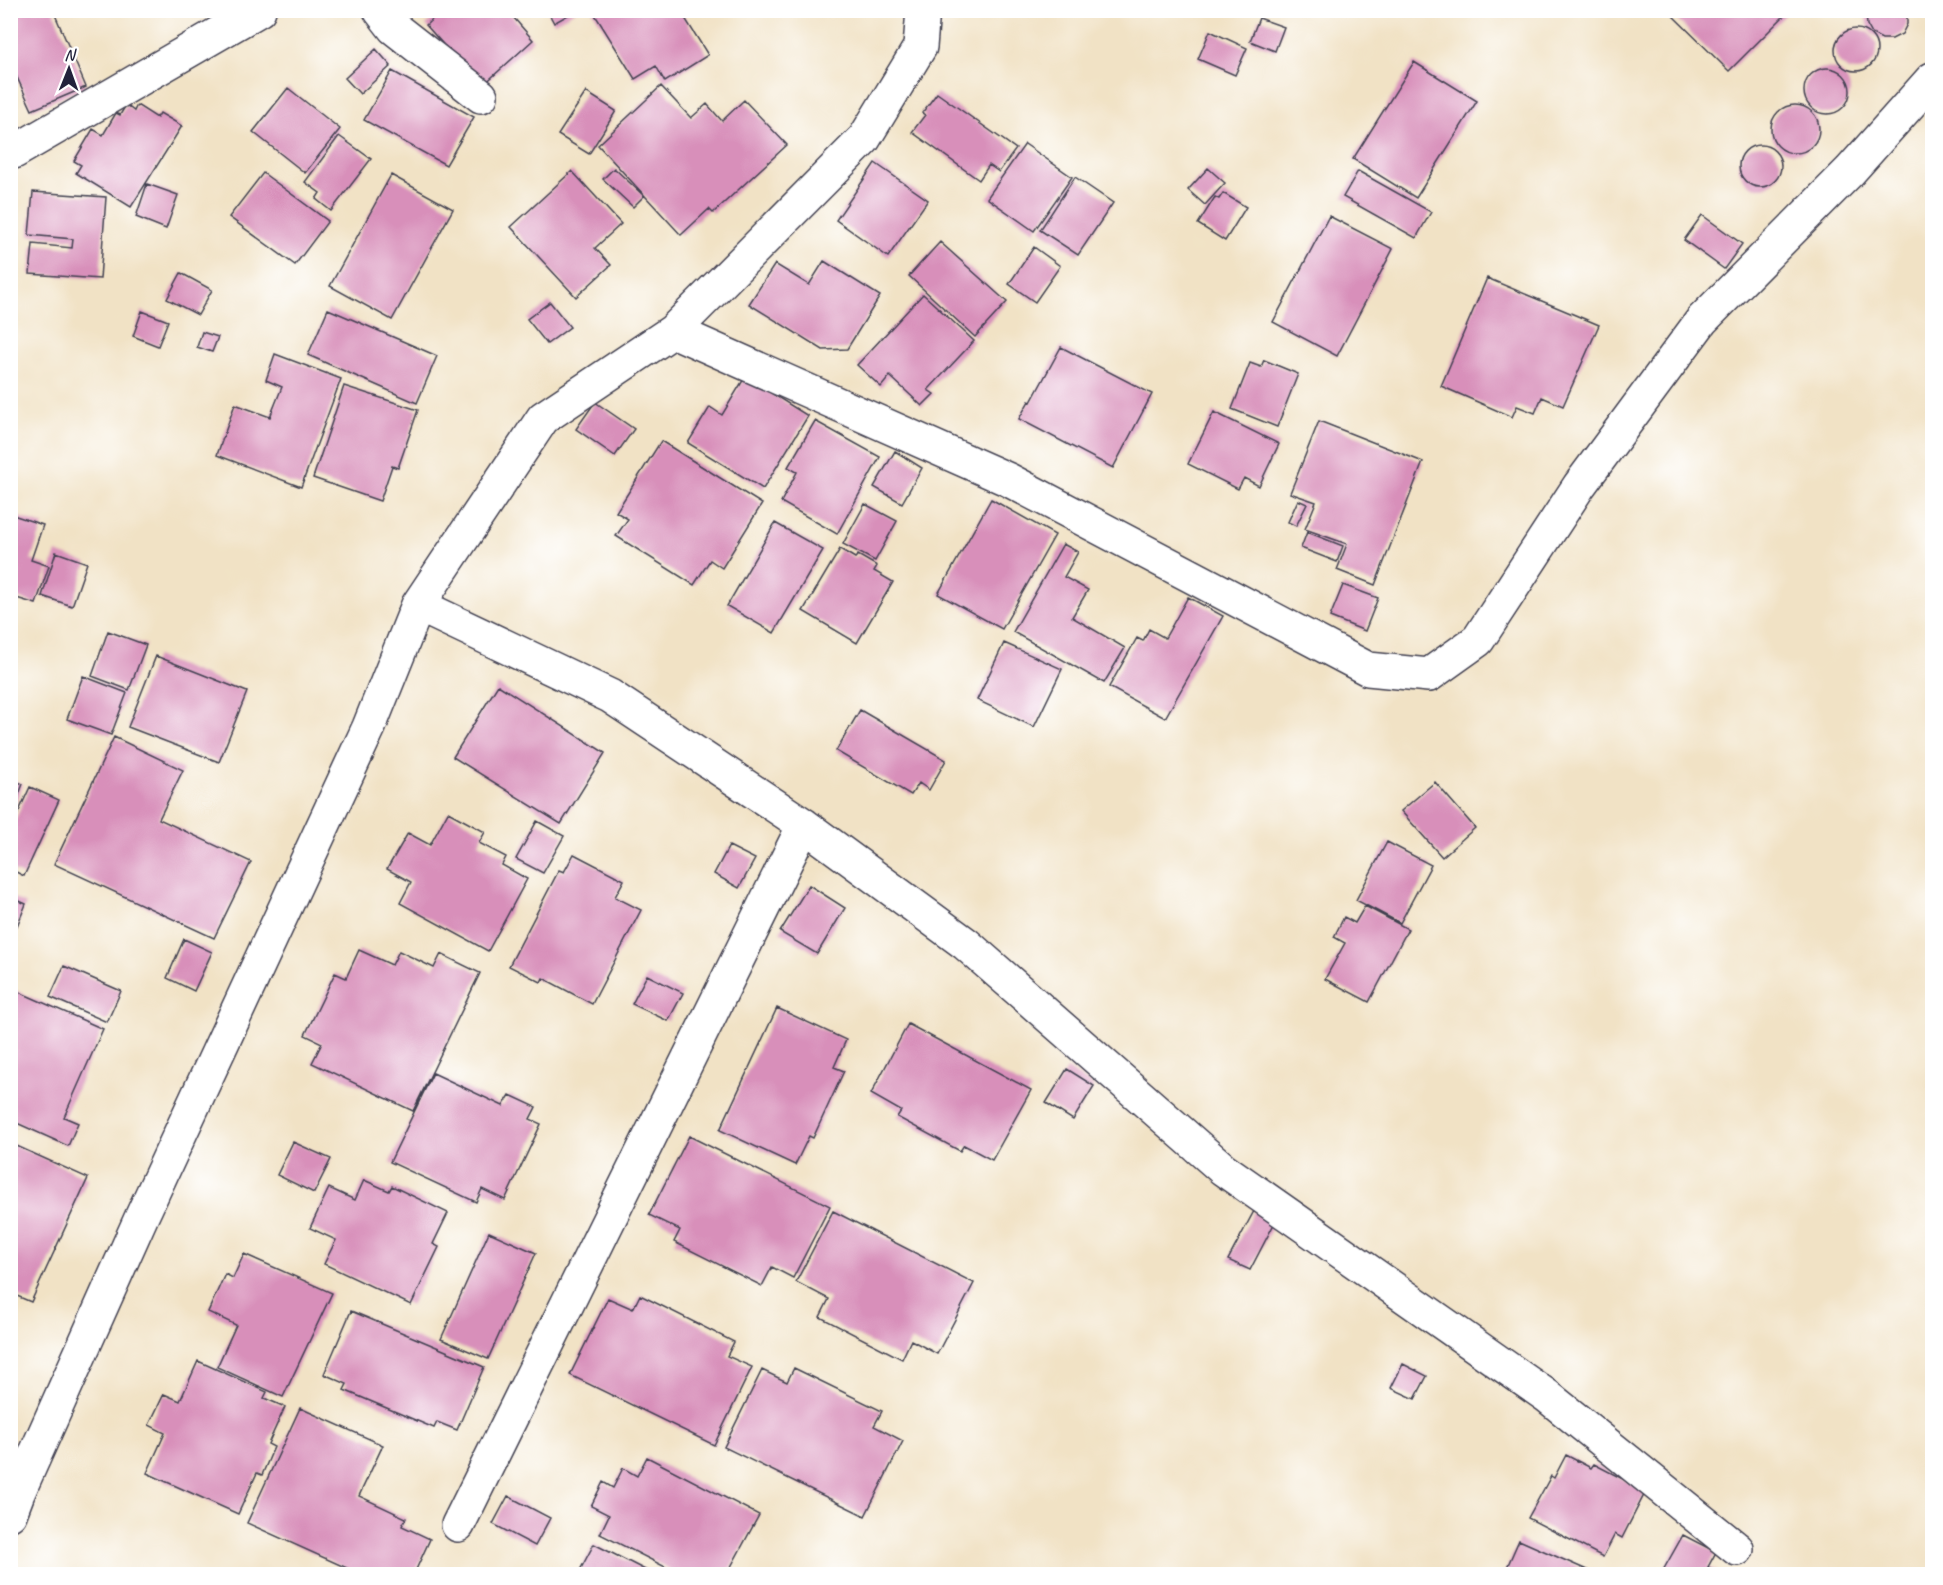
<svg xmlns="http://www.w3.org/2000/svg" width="1943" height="1585" font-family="Caveat,sans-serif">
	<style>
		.building { fill: #d88fba }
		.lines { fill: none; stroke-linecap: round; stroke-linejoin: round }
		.street-casing { stroke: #413f50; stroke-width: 36 }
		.street { stroke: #fff; stroke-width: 33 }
	</style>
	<rect width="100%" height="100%" fill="#fff"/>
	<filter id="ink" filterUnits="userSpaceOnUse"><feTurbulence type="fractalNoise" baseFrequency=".0167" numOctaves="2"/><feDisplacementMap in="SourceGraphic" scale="12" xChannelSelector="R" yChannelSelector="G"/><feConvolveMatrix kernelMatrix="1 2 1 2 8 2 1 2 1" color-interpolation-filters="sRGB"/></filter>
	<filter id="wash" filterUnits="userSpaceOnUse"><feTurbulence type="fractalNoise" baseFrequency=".008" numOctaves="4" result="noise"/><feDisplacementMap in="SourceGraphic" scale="24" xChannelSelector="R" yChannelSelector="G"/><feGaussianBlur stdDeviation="1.35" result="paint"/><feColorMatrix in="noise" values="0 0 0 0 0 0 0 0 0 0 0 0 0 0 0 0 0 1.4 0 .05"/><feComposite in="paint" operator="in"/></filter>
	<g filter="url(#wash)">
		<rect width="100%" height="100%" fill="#f1e2c5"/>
		<g id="blocks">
			<path class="building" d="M10,10H53L86,87L32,110L10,62Z
				M442,10H507L533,40L481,87L426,25Z
				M547,10H577L554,23Z
				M592,10H680L708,55L665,82L656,66L635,79Z
				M1667,10H1790L1729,71Z
				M1869,10H1905L1907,14V24L1902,34L1892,39H1882L1872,34L1867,25L1866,14Z
				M1131,11H1147L1133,16Z
				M1259,18L1284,27L1275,51L1250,41Z
				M1835 50a21 21 0 1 1 42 0a21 21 0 1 1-42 0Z
				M1210,31L1247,48L1235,75L1198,59Z
				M376,49L391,66L360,94L345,78Z
				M1414,62L1477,101L1416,198L1353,159Z
				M1804 91a23 23 0 1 1 46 0a23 23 0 1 1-46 0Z
				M392,71L474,117L446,165L364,120Z
				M661,86L691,118L707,104L722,121L744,100L787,145L713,213L709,209L681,235L598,145Z
				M288,88L340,129L305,173L253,132Z
				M586,92L616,111L589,154L558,135Z
				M937,93L1016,149L999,172L989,165L979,180L912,132L925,115L922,113Z
				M1771 129a24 24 0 1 1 48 0a24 24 0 1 1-48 0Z
				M126,105L134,111L137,105L157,118L160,113L182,126L131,207L76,173L81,165L74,161L93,129L103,135L116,113L120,115Z
				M339,136L371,159L331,211L316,199L320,193L305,182Z
				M1025,144L1072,177L1034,231L987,198Z
				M1739 166a21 21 0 1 1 42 0a21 21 0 1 1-42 0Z
				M875,163L928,200L888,257L836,220Z
				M614,168L644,196L633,207L603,179Z
				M1208,168L1225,183L1205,205L1188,190Z
				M572,171L621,224L595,248L611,265L576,297L511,227Z
				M1358,171L1431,212L1416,238L1343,197Z
				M263,173L328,221L295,265L229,217Z
				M391,175L453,209L392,320L330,286Z
				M1075,177L1113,203L1078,255L1040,230Z
				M147,184L178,195L166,229L136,217Z
				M33,192L106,197L100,279L30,274L33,244L72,248L73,239L29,235Z
				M1223,193L1246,207L1225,241L1198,224L1215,197L1219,199Z
				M1702,215L1742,244L1724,269L1684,240Z
				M1329,216L1393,249L1337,356L1273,322Z
				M940,242L1007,302L975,337L909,276Z
				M1034,247L1060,266L1035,302L1009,284Z
				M824,261L880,296L847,349L823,350L749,304L775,264L809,285Z
				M181,273L212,290L198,315L167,299Z
				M1487,278L1599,325L1563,406L1542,397L1535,413L1517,406L1512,417L1441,386Z
				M923,294L974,341L928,390L934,394L922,406L890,376L881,387L857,365Z
				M550,302L570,327L547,344L527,319Z
				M328,309L437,356L417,403L308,355Z
				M142,311L168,321L158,346L133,336Z
				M202,332L218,337L212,352L197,347Z
				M1061,347L1152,394L1113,468L1019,419L1029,401L1031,402Z
				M275,354L341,379L301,487L217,455L235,404L270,417L282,387L266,380Z
				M1264,360L1298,374L1277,427L1232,409L1250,363L1261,367Z
				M745,377L808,416L763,489L688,443L710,407L722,415Z
				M344,386L418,410L398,468L392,466L380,501L313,478Z
				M595,402L634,429L615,456L576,429Z
				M1214,412L1279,444L1259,486L1244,478L1238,489L1188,464Z
				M815,421L880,457L837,534L781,502L797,472L788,467Z
				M1319,421L1423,462L1375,585L1337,570L1347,544L1305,529L1316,502L1290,493Z
				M661,441L762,504L722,568L710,560L694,585L616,536L628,519L616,512Z
				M895,451L922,468L902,503L874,487Z
				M991,499L1055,535L1002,629L938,594Z
				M1298,500L1307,504L1296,526L1288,522Z
				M865,504L897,521L875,561L843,544Z
				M10,514L43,525L31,560L49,566L36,604L10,596Z
				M775,523L823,550L774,633L727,606Z
				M1307,532L1343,546L1337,562L1301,548Z
				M1063,544L1078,552L1064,577L1088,590L1072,617L1125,648L1104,683L1013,632Z
				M840,549L855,558L858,555L877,566L874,571L893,582L857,643L803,611Z
				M56,552L87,563L72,606L42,596Z
				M1343,585L1378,598L1365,631L1330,617Z
				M1188,597L1223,616L1165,718L1109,687L1137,638L1143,641L1149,629L1165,638Z
				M108,631L146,645L129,690L92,676Z
				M1004,643L1062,669L1034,727L977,700Z
				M156,656L247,692L219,762L128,727Z
				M83,676L127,693L111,735L67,719Z
				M498,685L605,753L561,824L453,757Z
				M860,710L946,760L929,790L919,783L911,795L836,751Z
				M114,737L183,770L159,819L251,862L214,938L54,864Z
				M10,779L23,784L11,815L10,814Z
				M1435,782L1475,828L1442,857L1401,811Z
				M30,787L59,800L24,876L10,869V831Z
				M448,812L485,832L479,843L506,857L502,865L527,879L488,951L400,903L411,882L387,869L408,833L430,845Z
				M537,821L564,836L543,873L516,859Z
				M1387,842L1431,865L1400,923L1356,900Z
				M729,846L755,859L739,888L714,874Z
				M574,854L624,880L615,897L641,910L592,1004L543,978L541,982L509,966L559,870L564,872Z
				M809,885L845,908L817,954L780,932Z
				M10,897L26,904L17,926L10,923Z
				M1365,906L1408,929L1369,1002L1325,979L1345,943L1334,937L1344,917L1355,923Z
				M184,939L212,952L194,991L167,978Z
				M359,950L392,965L399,951L434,968L441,954L480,973L413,1111L312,1063L322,1043L305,1035L335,973L346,978Z
				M64,966L121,991L107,1022L50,997Z
				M647,975L683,993L668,1021L632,1004Z
				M10,988L103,1029L64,1117L78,1123L68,1146L10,1120Z
				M777,1008L846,1040L834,1067L844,1071L813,1138L809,1136L795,1165L720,1130Z
				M908,1024L1031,1090L992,1160L964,1145L960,1151L897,1117L901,1111L871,1094Z
				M1067,1069L1094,1086L1073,1120L1046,1103Z
				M433,1073L503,1106L510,1095L536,1107L530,1119L541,1124L505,1200L482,1189L476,1202L390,1162Z
				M689,1136L830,1206L793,1278L772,1267L762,1286L674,1242L680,1230L649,1215Z
				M293,1142L331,1159L314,1193L277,1175Z
				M10,1143L88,1178L31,1302L10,1293Z
				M364,1180L389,1191L392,1186L448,1213L433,1244L439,1247L411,1305L324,1264L336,1240L310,1228L329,1188L355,1200Z
				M833,1211L974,1283L937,1354L911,1340L902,1359L820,1317L829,1299L796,1282Z
				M1254,1211L1275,1222L1250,1270L1228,1260Z
				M489,1232L536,1253L488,1359L441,1339Z
				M244,1254L332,1293L283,1397L217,1367L236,1325L208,1312L225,1274L233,1278Z
				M640,1295L734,1342L727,1356L752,1367L714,1445L570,1375L608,1298L633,1309Z
				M351,1311L484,1367L457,1430L437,1422L434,1428L344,1390L347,1384L324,1374Z
				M198,1361L267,1392L264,1398L285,1407L268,1444L274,1447L262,1475L257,1473L238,1514L147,1473L165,1433L149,1425L164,1394L180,1401Z
				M1403,1364L1427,1376L1415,1399L1391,1388Z
				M794,1368L882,1411L874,1426L903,1441L865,1516L724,1447L762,1370L787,1382Z
				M300,1408L383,1445L359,1496L406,1518L402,1526L430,1539L414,1574H360L247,1523Z
				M1566,1455L1591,1468L1594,1464L1646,1491L1622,1538L1615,1534L1603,1557L1528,1518L1551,1476L1554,1478Z
				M647,1457L759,1515L727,1574H679L600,1534L609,1515L591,1506L603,1482L613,1488L623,1468L637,1476Z
				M508,1496L550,1518L535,1546L493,1524Z
				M1683,1535L1716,1552L1708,1567L1721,1574H1661Z
				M1519,1540L1596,1574H1504Z
				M594,1544L653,1574H578Z
				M297,1567L313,1574H293Z"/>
		</g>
	</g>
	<g filter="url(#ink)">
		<use href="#blocks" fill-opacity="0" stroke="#413f50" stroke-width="1.5"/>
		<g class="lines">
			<g class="street-casing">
				<path id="street" d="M380,10L394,28L481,96
					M14,152L259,10
					M673,331L1009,480L1368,669L1429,675L1478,640L1579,486L1702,320L1850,171L1932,79
					M418,605L610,696L804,825L966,944L1223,1169L1547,1396L1737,1549
					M10,1514L18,1493L141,1218L369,727L418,605L543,418L673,331L864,139L920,47L923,10
					M458,1525L804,825"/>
			</g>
			<use href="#street" class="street"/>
		</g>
	</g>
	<rect width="1943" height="1585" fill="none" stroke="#fff" stroke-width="36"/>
	<g transform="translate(69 69) rotate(1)" stroke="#ffffff" stroke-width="4.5" paint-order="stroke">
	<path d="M0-4.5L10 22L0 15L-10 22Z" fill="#22223b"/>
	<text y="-9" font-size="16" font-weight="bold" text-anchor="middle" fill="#22223b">N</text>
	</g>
</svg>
